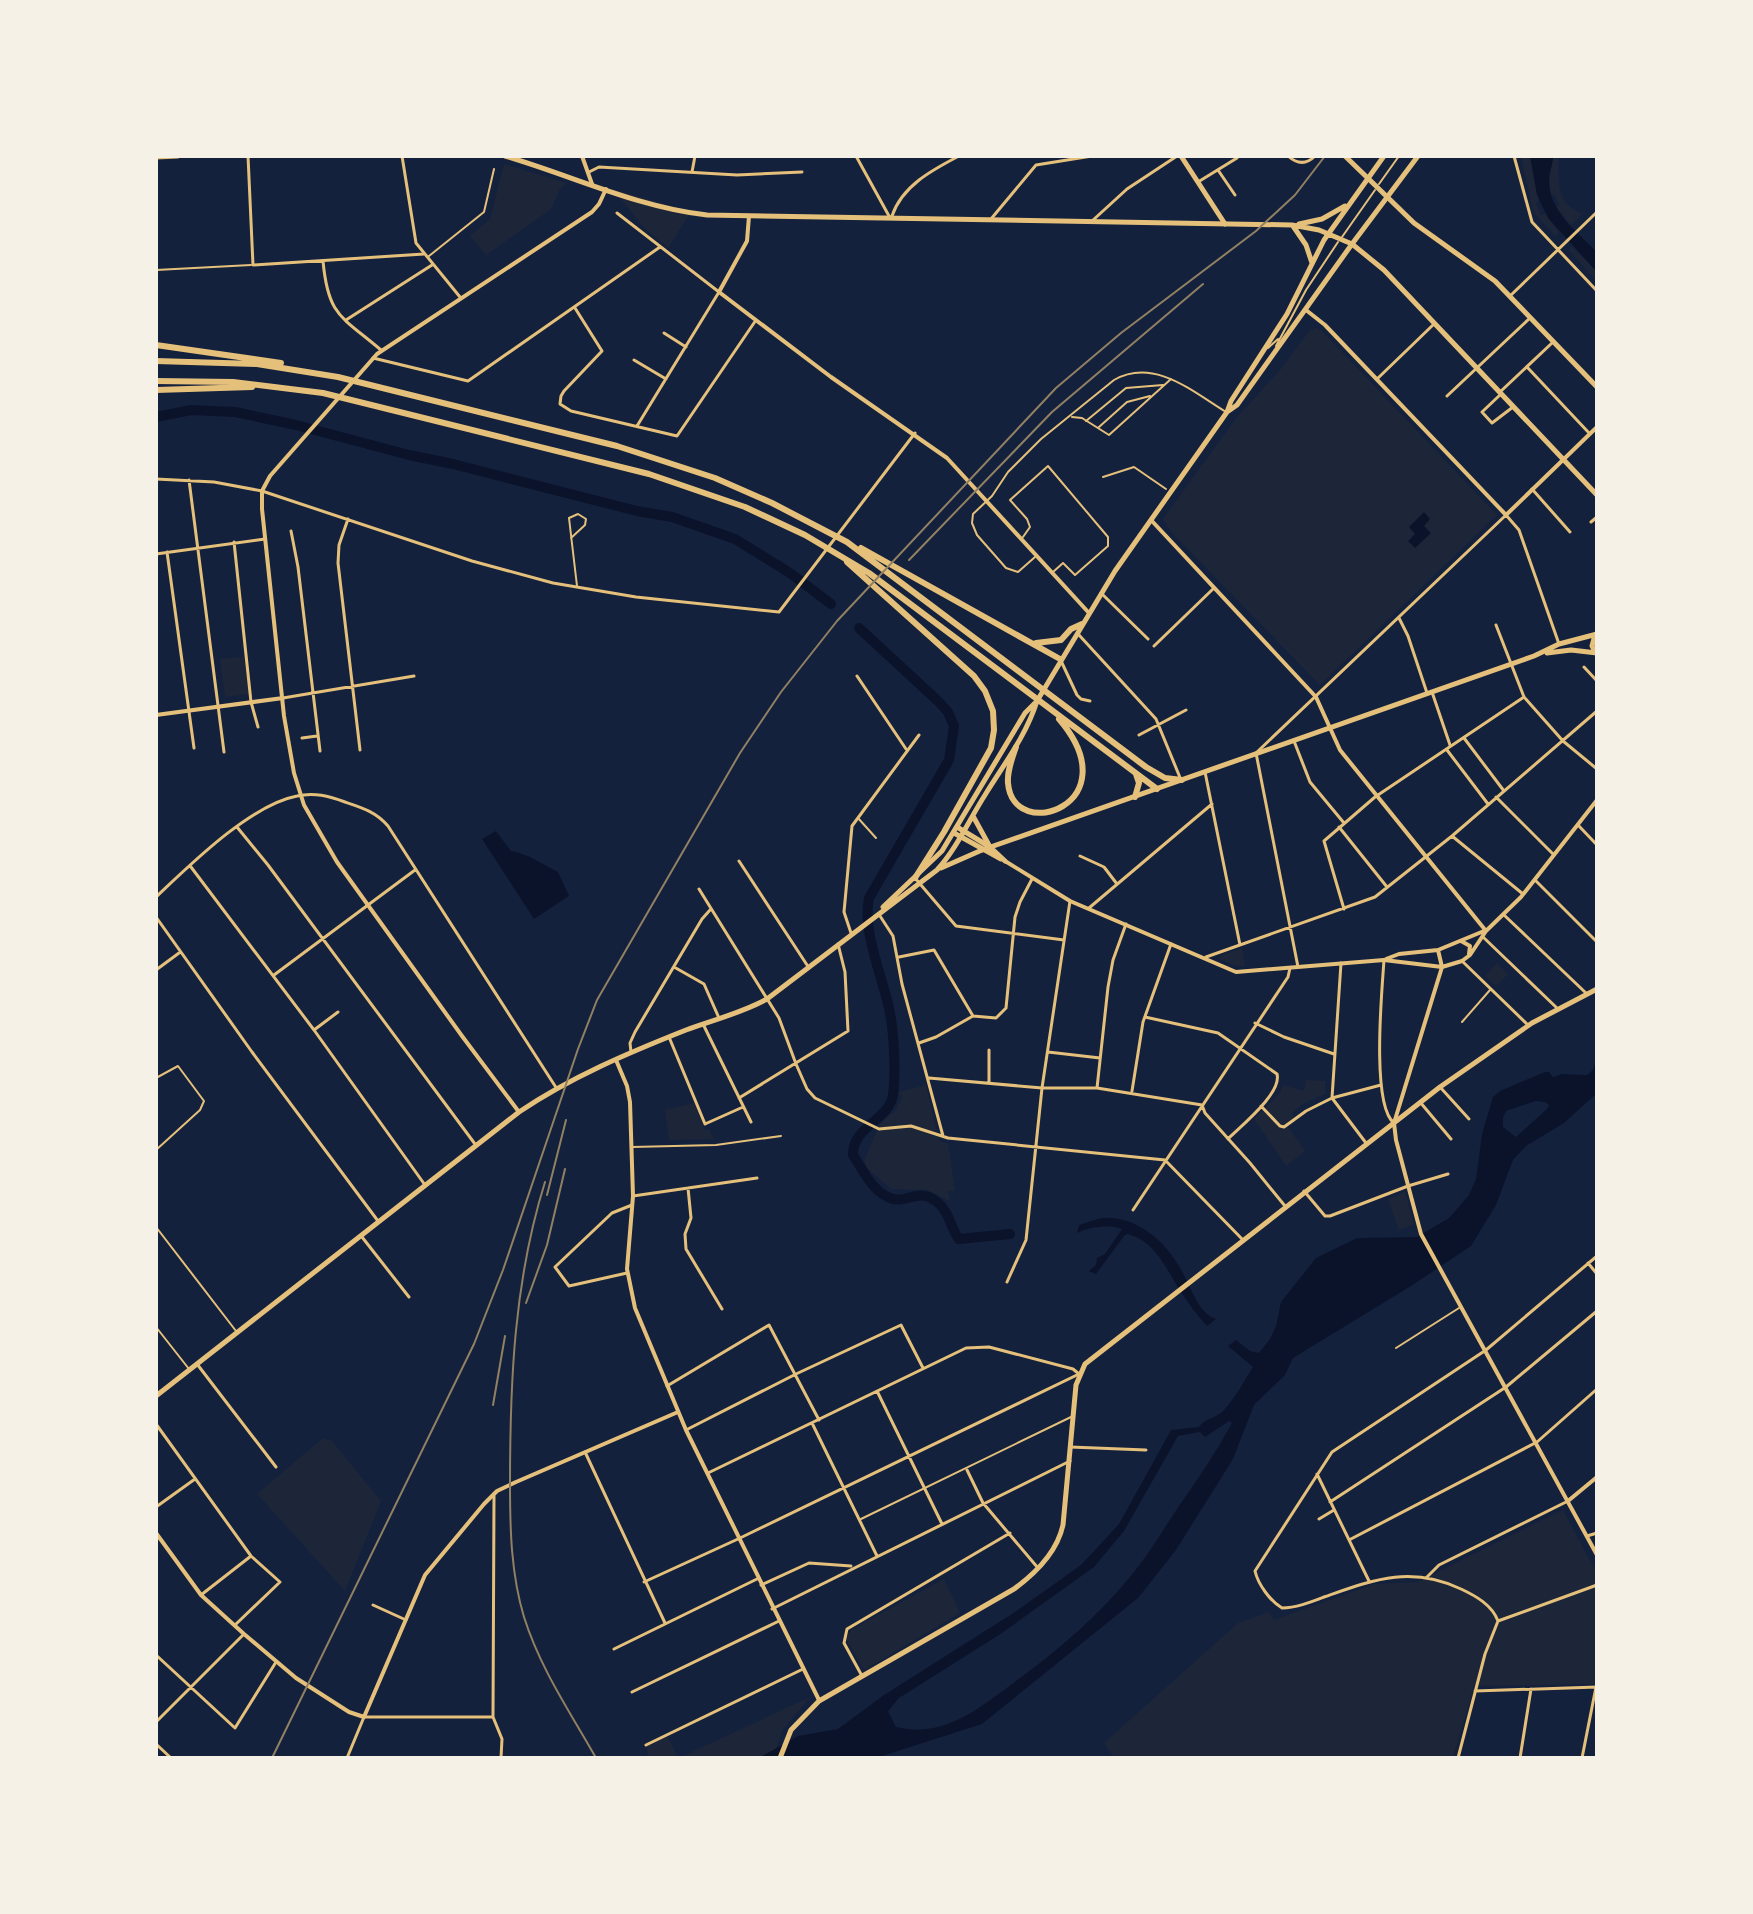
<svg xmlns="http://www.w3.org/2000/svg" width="1753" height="1914" font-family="'Nunito Sans',sans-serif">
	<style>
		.green { fill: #1d2539 }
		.water { fill: #0b132b; fill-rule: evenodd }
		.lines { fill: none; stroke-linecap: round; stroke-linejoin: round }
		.river { stroke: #0b132b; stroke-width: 10 }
		.service { stroke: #e5c07b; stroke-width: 2 }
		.minor { stroke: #e5c07b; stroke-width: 3 }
		.tertiary { stroke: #e5c07b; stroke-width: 4 }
		.secondary { stroke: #e5c07b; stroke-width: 5 }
		.primary { stroke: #e5c07b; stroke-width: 5 }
		.motorway { stroke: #e5c07b; stroke-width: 6 }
		.rail { stroke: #918062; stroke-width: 2 }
	</style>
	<rect width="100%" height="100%" fill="#14213d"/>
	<path class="green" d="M1521,156H1530L1539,200L1536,203L1541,215L1546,214L1559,233L1555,236L1533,212Z
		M1553,156H1562L1558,158C1560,186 1554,200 1582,214L1571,225L1557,208L1559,205L1554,194L1551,195L1549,180Z
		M504,164L567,183L560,189L551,209L486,255L470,236L490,219Z
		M613,189L691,212L668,248L644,228Z
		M1572,247L1597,272V282L1569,250Z
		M1316,328L1322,331L1497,515L1320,685L1173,534L1163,519L1237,417L1280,370L1310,330Z
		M244,657L249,694L225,697L220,659Z
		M1242,948L1245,966H1235L1219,959L1220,956Z
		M1497,963L1508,974L1496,986L1485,976Z
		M1306,1080L1325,1081V1094L1303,1104L1292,1113L1294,1116L1286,1124L1305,1151L1286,1166L1254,1119L1280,1093L1283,1085L1304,1091Z
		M926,1085L939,1141L948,1143L955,1191H948L950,1201L928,1190L891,1189L867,1168L864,1160L880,1124L896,1110L902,1097L899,1092Z
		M694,1103L705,1130L709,1129L714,1139L669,1140L665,1110Z
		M1405,1192L1414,1224L1399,1230L1388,1199Z
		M323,1438L332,1441L381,1501L345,1591L257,1494Z
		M1563,1510L1597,1574V1684L1474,1686L1453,1758H1114L1104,1743L1238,1623L1269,1612L1274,1620L1374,1584L1417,1582Z
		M944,1579L960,1613L864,1670L847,1641V1636L852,1629Z
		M810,1697L782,1731L776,1749L759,1758H679Z
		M667,1735L678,1758H648L646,1745Z"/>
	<path class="water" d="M1530,156H1553C1553,165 1549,172 1549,181C1549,211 1578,233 1597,252V272L1548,218L1537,195Z
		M1424,512L1430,519L1424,526L1431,533L1415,548L1408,541L1415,534L1409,527Z
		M496,831L511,851C529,854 542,864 558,872L569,896L534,919L482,839Z
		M1597,1056V1093L1564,1123L1526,1146L1513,1160L1496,1205L1471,1246L1411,1286L1293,1358L1285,1375L1254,1405L1233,1459L1176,1550L1138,1598L982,1724L876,1758H759L798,1736L838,1729L884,1695L1015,1612L1081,1565L1119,1524L1171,1430L1199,1427C1206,1417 1216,1419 1224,1410C1236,1397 1244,1381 1253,1367L1228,1346L1236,1340L1250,1351L1259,1353L1270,1339L1276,1326L1281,1302L1316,1258L1357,1238L1417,1237L1449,1218L1469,1195L1476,1179L1482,1134L1493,1097L1500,1091L1545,1072H1549L1553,1077L1562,1074L1587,1075L1593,1070ZM1536,1101L1545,1102L1549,1105L1547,1109L1516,1137L1503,1127V1118L1506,1111ZM1229,1421L1232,1423C1216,1452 1198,1479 1179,1506C1164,1528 1151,1551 1134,1572C1100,1615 1056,1652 1012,1684C977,1710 943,1738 896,1727L888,1711L899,1698L999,1635L1094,1567L1124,1531L1178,1436L1200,1432L1205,1437Z
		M1101,1218C1138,1215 1168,1243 1184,1275C1192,1290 1198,1312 1216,1319L1207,1326C1198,1316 1190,1306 1183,1295C1167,1272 1157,1241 1127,1234L1124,1236L1096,1274L1089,1271L1096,1265L1097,1258L1105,1254L1122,1229C1110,1224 1089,1227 1077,1233L1079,1225Z"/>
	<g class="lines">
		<path class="river" d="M156,417L191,410L235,412L296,425L409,455L453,464L637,511L672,517L735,539L790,573L831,604
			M859,628L939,702L948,712L954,726L949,760L869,898C862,930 882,976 889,1008C894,1031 896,1071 893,1095C889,1120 852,1127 853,1155C863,1170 872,1191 890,1198C907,1205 918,1186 937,1202C950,1212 950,1228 959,1239L1010,1234"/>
		<path class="service" d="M1379,184L1399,156
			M1342,237L1375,190
			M429,256L484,212L494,169
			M156,270L251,265
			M1276,346L1306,290L1338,242
			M1268,348L1278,339
			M1072,417L1082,418L1109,435L1171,379
			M1086,421L1126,388L1163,385
			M1099,427L1127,402L1150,396
			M1103,477L1134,467L1166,489
			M1023,537L1030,527L1027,519L1010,500L1048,466L1108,537V546L1075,575L1063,563L1053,572
			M571,538L585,525L586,519L578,514L569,518L577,586
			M1035,557L1018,572L1006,568L977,535L972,523L973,514L992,496L1008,472L1041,439L1114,380C1154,357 1193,392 1226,412
			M858,818L876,838
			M1462,1022L1490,990
			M156,1078L178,1066L204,1101L200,1110L156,1150
			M632,1147L716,1145L781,1136
			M156,1227L236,1331
			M156,1327L189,1369
			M1396,1348L1459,1308
			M861,1519L1071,1417"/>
		<path class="minor" d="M248,156L253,265L424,254
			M402,156L416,243L460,297
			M856,156L889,216
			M1288,156C1297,164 1306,165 1315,156
			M1514,156L1532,222L1597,291
			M1218,170L1235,195
			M589,172L599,167L737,175L802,172
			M692,172L695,156
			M1198,182L1237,158
			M617,213L719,292L637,426
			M892,216C902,186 932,170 959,156
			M991,219L1036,165L1092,156
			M1092,221L1127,189L1177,156
			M323,261C328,316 341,316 381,350
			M1510,296L1597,212
			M575,308L602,351L564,391L561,396L560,404L571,411L677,436L756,320
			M346,320L432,265
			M664,333L686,347
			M373,358L468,381L660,247
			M634,360L666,379
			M1527,367L1590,434
			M1377,379L1434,324
			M1500,392L1552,343
			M1501,394L1482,412L1492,423L1513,407
			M1447,396L1530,318
			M156,479L214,482L262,491L472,561L553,583L636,597L779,612L915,433
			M189,480L224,752
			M1532,489L1570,532
			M348,519L339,545L338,563L360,750
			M1591,522L1597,517
			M291,531L298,567L320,751
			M234,542L251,702L258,727
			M167,552L194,748
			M156,554L265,539
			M1101,593L1148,639
			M1399,618L1408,636L1427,693
			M1496,625L1524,697L1563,741L1597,769
			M1079,635L1156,719L1181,780
			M1154,646L1214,588
			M1062,663L1077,695L1081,699L1090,701
			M1584,667L1597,681
			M857,676L906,749
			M1432,692L1450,745
			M283,698L414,676
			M1139,735L1186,710
			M302,738L317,736
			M1464,738L1504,791
			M1294,741L1310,782L1344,823
			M1447,750L1488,804
			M1205,772L1240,945
			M1496,797L1553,854
			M1578,825L1597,845
			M237,827L268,865L475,1144
			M1339,827L1387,887
			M1452,836L1523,894
			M1080,856L1104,867L1117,884
			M739,861L809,968
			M191,867L314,1030L425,1185
			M915,878L956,926L1064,940
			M1535,880L1597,942
			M699,889L779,1018L796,1064L807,1089L815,1098L879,1129L911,1126L948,1138L1165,1160L1243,1240
			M156,897C190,865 250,805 297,796C314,792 329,796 345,802C363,808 376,812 388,826L557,1089
			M1089,908L1212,804
			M1344,909L1324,841L1375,797L1524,697
			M1504,915L1587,994
			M880,916L893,936L902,984L943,1136
			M156,917L252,1052L378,1221
			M851,933L844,912L852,826L919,735
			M1483,937L1558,1009
			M899,957L934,950L973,1016
			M1206,957L1375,897L1452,836L1597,711
			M1384,960C1382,990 1371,1105 1394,1123
			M1462,961L1528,1025
			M1341,963L1332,1098L1366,1143
			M674,967L704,984L719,1018
			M1298,967L1256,753L1506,515L1519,530L1559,644
			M156,970L179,953
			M274,975L415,870
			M973,1016L996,1018L1006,1008L1015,917L1020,902L1032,879
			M1145,1017L1218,1033L1277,1074C1282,1093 1242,1125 1228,1139
			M1255,1023L1284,1037L1334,1054
			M703,1024L751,1122
			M314,1030L338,1012
			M669,1037L705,1124L743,1107
			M919,1043L936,1037L973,1016
			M631,1052L630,1043L635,1032L702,919L710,910
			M1048,1052L1100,1058
			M929,1078L1042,1088H1097L1202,1105L1205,1113L1250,1163L1285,1206
			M989,1083V1050
			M1440,1087L1469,1119
			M1097,1088L1108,987L1113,960L1126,924
			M1132,1091L1143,1022L1171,944
			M739,1098L848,1031L845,972L838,944
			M1420,1102L1451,1139
			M1261,1106L1280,1126L1284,1127L1306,1111L1332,1098L1381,1085
			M688,1188L691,1218L685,1234L686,1249L722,1309
			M1304,1191L1325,1216H1330L1408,1186L1448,1174
			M633,1196L757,1178
			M1133,1210L1288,977L1290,968
			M362,1237L409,1297
			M1588,1263L1597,1274
			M627,1273L569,1286L555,1267L612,1213L632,1205
			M1007,1282L1026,1240L1042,1088L1070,901
			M197,1364L276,1467
			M667,1386L769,1325L819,1420
			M877,1391L942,1524
			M812,1423L877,1556
			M156,1424L251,1556L280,1582L235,1625
			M686,1430L796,1374L901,1325L923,1368
			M1070,1447L1146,1450
			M585,1452L665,1623
			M967,1470L983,1503L1038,1568
			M708,1473L966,1348L989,1347L1073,1369L1079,1374
			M1317,1474L1369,1581
			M494,1496L493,1717L502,1739L501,1758
			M1330,1502L1506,1387L1597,1311
			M156,1507L195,1479
			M1319,1519L1334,1510
			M1587,1536L1597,1533
			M1349,1540L1537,1442L1597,1389
			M1426,1578L1439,1565L1566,1502
			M644,1582L738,1539L1079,1374
			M761,1585L809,1563L851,1566
			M201,1595L251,1556
			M373,1605L406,1620
			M772,1609L1070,1461
			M1498,1621C1492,1605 1476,1596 1461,1589C1410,1565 1373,1580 1324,1597C1311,1602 1296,1608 1282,1608C1270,1601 1258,1584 1255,1571L1332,1452L1486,1350L1597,1256
			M1498,1621L1597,1585
			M614,1649L757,1579
			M156,1655L235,1728L276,1662
			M862,1676L844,1643L847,1629L1010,1533
			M1475,1691L1597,1687
			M632,1692L779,1621
			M156,1722L244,1634
			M156,1744L171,1758
			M646,1745L803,1669
			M347,1758L364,1717H493
			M1458,1758L1485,1654L1498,1621
			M1520,1758L1531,1689
			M1582,1758L1596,1687"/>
		<path class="tertiary" d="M582,156L592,184
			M749,216L747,241L719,292L831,377L947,458L1089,613
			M1306,310L1325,325L1506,515L1597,427
			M1151,520L1316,697L1340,750L1486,931
			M156,715L283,698
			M1005,861L1070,901L1236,972L1384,960L1442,967L1462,961L1470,955L1486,931L1521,897L1597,800
			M1461,941L1470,946L1469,954
			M1438,950L1442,967L1394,1123L1396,1140L1421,1234L1597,1555
			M1386,959L1399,954L1438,950L1484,931
			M616,1060L627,1086L630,1102L633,1196L627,1269L635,1308L686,1430L819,1700
			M519,1112L462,1036L337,862L304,805L294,773L284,716L262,509V491L270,476L377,354L592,212L599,204L606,189
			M1568,1501L1597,1477
			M156,1533L201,1595L244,1634L296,1678L349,1712L364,1717L425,1575L484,1504L497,1491L516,1482L678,1412"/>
		<path class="secondary" d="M1181,156L1225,224
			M1345,156L1414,223L1495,281L1597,387
			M1352,244L1384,270L1597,495
			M1595,635L1592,646L1596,653
			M1547,653L1571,650L1597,653
			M957,827L990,847L1005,861
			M954,833L1001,859
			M982,850L1534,656L1559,644L1597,634
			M780,1758L791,1730L819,1701L1014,1589C1036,1573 1057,1552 1063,1525L1076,1385L1085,1364L1440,1087L1532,1023L1597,989"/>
		<path class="primary" d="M505,156C570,175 639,208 707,215L1292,225L1319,230L1352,244
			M156,157L178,156
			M1299,224L1322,219L1345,206
			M1293,226L1306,245L1312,263
			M1227,412L1237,405L1352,244L1418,156
			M973,816L990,847
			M941,868L982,850
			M883,907L942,851L1025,713L1036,702
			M156,1396L519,1112C571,1077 628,1053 686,1030C713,1020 742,1013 767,999L937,870C957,848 969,820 985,795C1004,764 1026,736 1037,701L1115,571L1227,412L1231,401L1287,314L1324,240L1384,156"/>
		<path class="motorway" d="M156,345L281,363
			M156,361L257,364L338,377L617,446L715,478L772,503L847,542L1146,767L1165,778L1182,780
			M156,381L233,382L323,393L649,474L745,507L805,535L869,573L1157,789
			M156,390L252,387
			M861,548L1060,659
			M847,562L974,676L985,691L993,711L994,730L991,748L944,832L915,878
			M1036,643L1061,640L1071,629L1082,624
			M1016,747C1012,758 1007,771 1008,783C1013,845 1132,804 1059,719
			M1135,797L1139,783L1136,774"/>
		<path class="rail" d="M909,560L1052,412L1203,284
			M545,1182C514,1281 510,1381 510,1484C510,1529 511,1574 524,1617C540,1668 570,1712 596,1758
			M547,1195L566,1120
			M526,1303L547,1245L565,1169
			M493,1405L505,1336
			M272,1758L474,1344L503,1270L578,1049L597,1000L740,753L781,692L837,621L1056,388L1121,333L1256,231L1295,195L1325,156"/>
	</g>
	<rect width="1753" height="1914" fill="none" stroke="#f6f1e7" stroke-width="316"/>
</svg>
